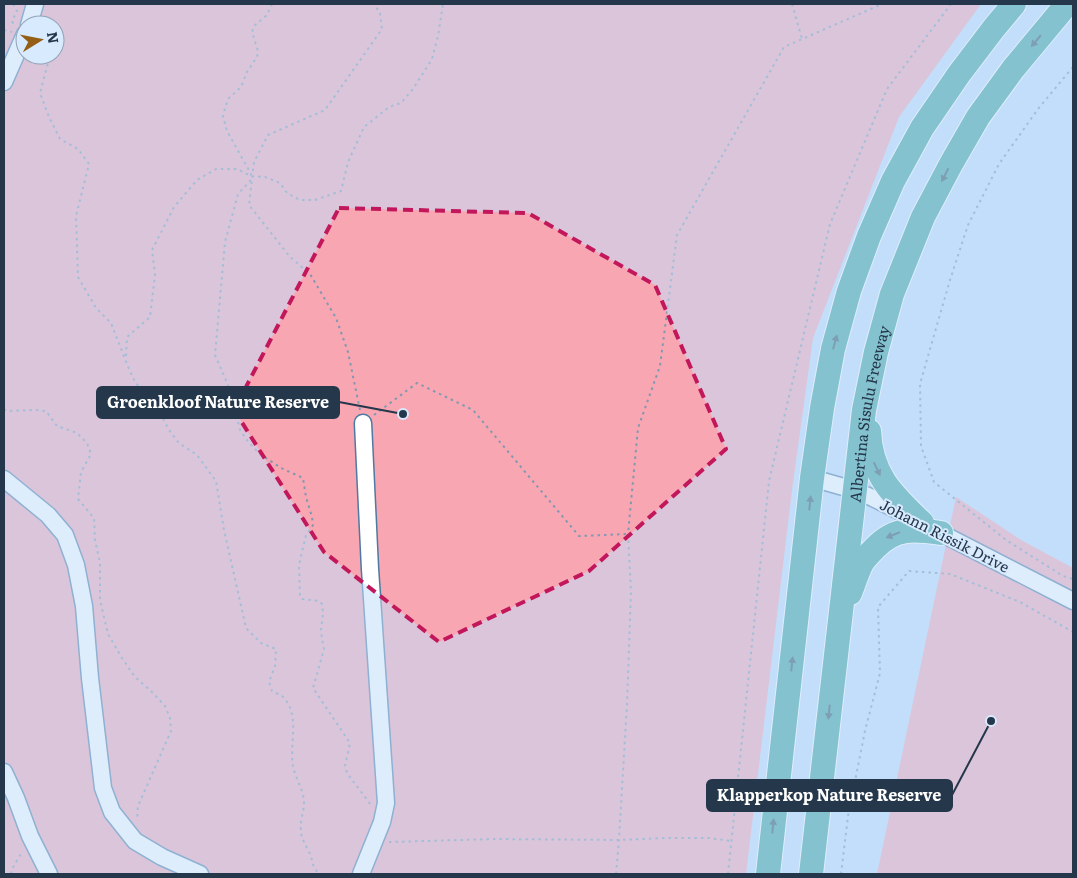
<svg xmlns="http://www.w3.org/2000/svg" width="1077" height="878" font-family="Literata,serif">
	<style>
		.green { fill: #f9a6b3; fill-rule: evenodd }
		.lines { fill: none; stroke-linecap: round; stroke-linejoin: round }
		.minor-casing { stroke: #4e79a2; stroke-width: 19 }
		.highway-casing { stroke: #fff; stroke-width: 26 }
		.path { stroke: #8098b0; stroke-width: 2; stroke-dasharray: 2.5 4; stroke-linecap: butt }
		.minor { stroke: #fff; stroke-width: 16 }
		.highway { stroke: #37a19a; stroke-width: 24 }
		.oneway { fill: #2a525e }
		.marked { fill: none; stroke: #c2185b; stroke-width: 4; stroke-dasharray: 10 6; stroke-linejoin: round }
		.labels { text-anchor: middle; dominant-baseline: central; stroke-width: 4; stroke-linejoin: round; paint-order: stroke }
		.street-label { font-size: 15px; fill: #25374a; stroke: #d8eafd }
		.leader { fill: none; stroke: #25374a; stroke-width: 2 }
		.callout-dot { fill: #25374a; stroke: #d8eafd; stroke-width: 2 }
		.callout { fill: #25374a; stroke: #25374a; stroke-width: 2 }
		.callout-label { font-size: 16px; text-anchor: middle; font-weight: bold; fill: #fff }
	</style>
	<rect width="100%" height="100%" fill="#c2defa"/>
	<path class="green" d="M4,4H981L899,117L813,338L792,490L746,874H4ZM25,25H55V55H25Z
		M956,497L1021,540L1073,568V874H877Z"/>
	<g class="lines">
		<g class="minor-casing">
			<path id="minor" d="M29,25L35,4
				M4,82L25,34
				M812,478L854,490L873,498L907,515
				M4,479L48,515L65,535L76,565L84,606L90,678L103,788L112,812L135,841L162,857L200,874
				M933,529L1073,601
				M4,772L16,798L30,836L49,874
				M361,874L382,822L386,803L370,569L363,423"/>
		</g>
		<g class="highway-casing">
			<g id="highway">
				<path d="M869,431C871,475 892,494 922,523"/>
				<path d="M850,593C854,583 857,573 862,563C865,558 870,553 875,548C895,527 914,529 941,533"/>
				<path d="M768,874L812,478L822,408L833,349L849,291L869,236L893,181L922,128L959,74L994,28L1014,4"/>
				<path id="s1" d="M811,874L864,410L876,352L892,294L923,217L951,164L978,117L1013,69L1067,4"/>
			</g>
		</g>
		<path class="path" d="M13,4L17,11L12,21L14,26
			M272,4L267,15L254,26L252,32L258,51L257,57L247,72L241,87L228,99L225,108L223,116L227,131L251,174L250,181L238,194L225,242L215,355L231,392L240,430L249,443L260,454L281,468L303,478L306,497L312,517L313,525L306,535L299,565L300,595L302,599L319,601L322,604L323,613L321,630L322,639L324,649L313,688L350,743L345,766L347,773L371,805
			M792,4L802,39
			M4,30L12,32
			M39,55L48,63L40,93L49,117L60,139L78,149L89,164L76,216L78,277L96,308L111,323L129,369L136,384L149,391L169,430L179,443L197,455L216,481L224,530L246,628L261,643L276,649L275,666L269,682L272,691C275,693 279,694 282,696C301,713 289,744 293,766C295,778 304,790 304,803C304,809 302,815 301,822C300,836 302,838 308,850C314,860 310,864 319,874
			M1073,67L1038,109L999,164L968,225L950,280L920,384L921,446L934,482L1006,540L1063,576L1073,579
			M126,356L127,337L150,317L155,275L152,250L174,207L197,180L216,169H237L251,176L265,177L280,183L287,193L300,200H315L341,191L348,162L364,127L389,107L401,103L413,89L432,59L438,36L443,4
			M4,409L7,411L35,410L46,411L57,426L77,433L87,443L91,454L81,472L78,499L94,518L95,540L100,563V600L108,634L122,658L135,677L151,691L165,706L170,718L171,731L138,806L137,820
			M360,410L348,352L336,318L310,274L290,257L249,205L254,162L268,135L325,110L382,29L380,13L374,4
			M374,415L417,383L473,410L579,536L628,534
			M389,842L495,839L619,840L666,838H709L731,841
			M11,874L12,869L22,852
			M616,874L619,840L627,704L631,592L628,534L638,428L660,366L677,235L784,47L882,4
			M728,874L769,481L830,224L887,89L951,4
			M841,874L848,816L865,731L880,673L878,607L909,571L950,574L1020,602L1073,632"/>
		<use href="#minor" class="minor"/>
		<use href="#highway" class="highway"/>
	</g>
	<defs><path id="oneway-solid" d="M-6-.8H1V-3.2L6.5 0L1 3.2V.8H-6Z" transform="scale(1.25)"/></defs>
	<g class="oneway">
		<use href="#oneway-solid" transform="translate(1036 41) rotate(130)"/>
		<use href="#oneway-solid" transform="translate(945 175) rotate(117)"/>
		<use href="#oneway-solid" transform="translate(835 342) rotate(-75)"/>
		<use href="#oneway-solid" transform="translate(877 469) rotate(65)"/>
		<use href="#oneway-solid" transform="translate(810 503) rotate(-84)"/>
		<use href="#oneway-solid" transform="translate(893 535) rotate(158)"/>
		<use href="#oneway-solid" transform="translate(792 664) rotate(-84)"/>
		<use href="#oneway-solid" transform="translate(829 712) rotate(96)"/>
		<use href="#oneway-solid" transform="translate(773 826) rotate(-84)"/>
	</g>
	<path d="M0 0H1077V878H0ZM339,208L528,213L655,285L726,449L589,571L439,642L324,552L234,410Z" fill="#c2defa" fill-opacity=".55" fill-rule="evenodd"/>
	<path class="marked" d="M339,208L528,213L655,285L726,449L589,571L439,642L324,552L234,410Z"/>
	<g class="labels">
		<g class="street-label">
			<text stroke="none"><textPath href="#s1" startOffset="464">Albertina Sisulu Freeway</textPath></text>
			<text transform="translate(945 535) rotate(27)">Johann Rissik Drive</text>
		</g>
	</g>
	<path class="leader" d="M403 414L339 402M991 721L952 795"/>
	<g class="callout-dot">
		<circle cx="403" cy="414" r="5"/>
		<circle cx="991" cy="721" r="5"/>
	</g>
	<g class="callout">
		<rect x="97" y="387" width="242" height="31" rx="5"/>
		<rect x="707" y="780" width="245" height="31" rx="5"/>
	</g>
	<g class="callout-label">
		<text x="218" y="408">Groenkloof Nature Reserve</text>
		<text x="829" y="801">Klapperkop Nature Reserve</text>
	</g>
	<rect width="1077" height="878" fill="none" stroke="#25374a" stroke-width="10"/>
	<g transform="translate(40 40) rotate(80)"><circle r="24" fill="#d8eafd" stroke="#90a2b5"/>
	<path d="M0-4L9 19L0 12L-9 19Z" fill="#945f15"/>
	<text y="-8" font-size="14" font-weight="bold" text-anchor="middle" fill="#25374a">N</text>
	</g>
</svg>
